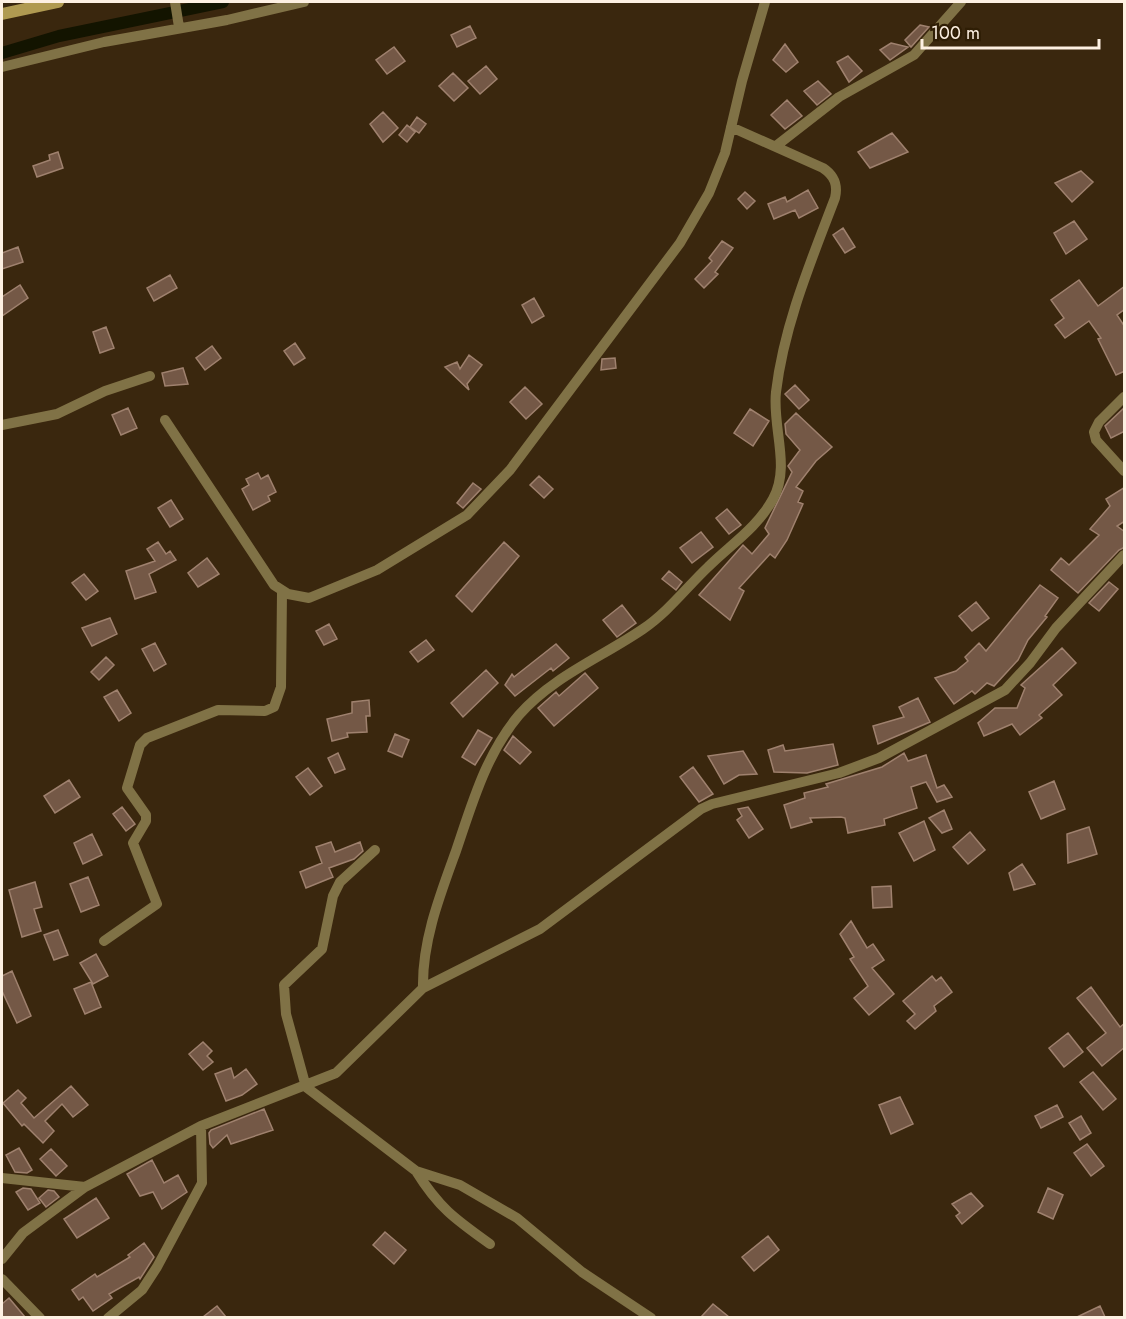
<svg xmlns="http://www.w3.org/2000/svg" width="1126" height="1319" font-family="Jost,sans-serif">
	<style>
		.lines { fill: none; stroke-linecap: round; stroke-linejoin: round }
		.canal { stroke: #131400; stroke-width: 12 }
		.building { fill: #745846; stroke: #9f816e; stroke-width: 1.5 }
		.street { stroke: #807246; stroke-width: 10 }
		.secondary { stroke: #b09a51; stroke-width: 12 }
	</style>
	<rect width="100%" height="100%" fill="#3a270e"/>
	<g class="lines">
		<path class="canal" d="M2,53L59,36L223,2"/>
	</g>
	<path class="building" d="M920,25L929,27L911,47L905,40Z
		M470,26L476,38L457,47L451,35Z
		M891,43L908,47L890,60L880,50Z
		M785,44L798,62L786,72L773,60Z
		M394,47L405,61L387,74L376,60Z
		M848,56L862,71L849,82L837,62Z
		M486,66L497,79L480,94L468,81Z
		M453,73L468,88L454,101L439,86Z
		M818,81L831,94L817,105L804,91Z
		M787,100L802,116L785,129L771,115Z
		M383,112L398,128L383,142L370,124Z
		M417,117L426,124L419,133L410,127Z
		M407,125L415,132L407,142L399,135Z
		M892,133L908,152L870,168L858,152Z
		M58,152L63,168L37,177L33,166L50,160L49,155Z
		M1081,171L1093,182L1072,202L1055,183Z
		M808,190L818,208L799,218L795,210L774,219L768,204L785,197L787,202Z
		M745,192L755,201L747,209L738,199Z
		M1074,221L1087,239L1066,254L1054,233Z
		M843,228L855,247L845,253L833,235Z
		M722,241L733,248L715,272L718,274L704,288L695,279L712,261L709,258Z
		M18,247L23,262L2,269V253Z
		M170,275L177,288L154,301L147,288Z
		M1079,280L1098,306L1125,286V309L1117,315L1125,327V371L1116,375L1098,339L1101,338L1089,321L1065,338L1055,325L1064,318L1051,300Z
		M20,285L28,298L2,316V297Z
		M534,298L544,316L532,323L522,305Z
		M106,327L114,348L100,353L93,332Z
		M295,343L305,358L294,365L284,351Z
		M212,346L221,358L205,370L196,358Z
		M469,355L482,365L467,384L469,390L445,367L457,362L460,369Z
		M615,358L616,368L601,370L602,359Z
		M183,368L188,384L165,386L162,373Z
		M795,385L809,400L799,409L785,394Z
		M525,387L542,404L526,419L510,402Z
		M1125,407V431L1111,438L1105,426Z
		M128,408L137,428L121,435L112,415Z
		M750,409L769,421L753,446L734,433Z
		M796,413L832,447L816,461L796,487L803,491L798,502L803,504L787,540L775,558L770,554L739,588L744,591L730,620L699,595L743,545L752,554L769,534L765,528L792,472L788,466L800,450L786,434L785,424Z
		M258,473L261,479L268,475L276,492L268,496L270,501L253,510L242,489L249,485L246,479Z
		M539,476L553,489L544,498L530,485Z
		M473,483L481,489L463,508L457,503Z
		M1125,487V521L1117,526L1125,532V547L1119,550L1078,593L1051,570L1061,558L1069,565L1099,535L1090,529L1110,506L1106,499Z
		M171,500L183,519L170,527L158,508Z
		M727,509L741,525L729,534L716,518Z
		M701,532L713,547L692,563L680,548Z
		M158,542L166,554L170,551L176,560L149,574L156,592L135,599L126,571L155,561L147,549Z
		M504,542L519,556L472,612L456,596Z
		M207,558L219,574L198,587L188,573Z
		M669,571L682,582L676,590L662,579Z
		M84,574L98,591L86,600L72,583Z
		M1109,582L1118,589L1099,611L1089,603Z
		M1040,585L1058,598L1045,616L1047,617L1028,640L1018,660L994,686L987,683L975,694L972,691L954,704L935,678L956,671L968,661L965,657L979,643L986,651Z
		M976,602L989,618L972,631L959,616Z
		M622,605L636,623L617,637L603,620Z
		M110,618L117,634L92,646L82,628Z
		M329,624L337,639L324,645L316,631Z
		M426,640L434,650L418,662L410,652Z
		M155,643L166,664L154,671L142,649Z
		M556,644L569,658L553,671L551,668L515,696L505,685L512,674L514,677Z
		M1062,648L1076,663L1053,685L1062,695L1039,715L1042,718L1020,735L1012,724L984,736L978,723L995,708H1017L1025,688L1021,685Z
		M106,657L114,665L99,680L91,672Z
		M486,670L498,683L463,717L451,703Z
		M585,673L598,688L554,726L538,708L556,692L559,696Z
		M117,690L131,713L119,721L104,697Z
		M918,698L930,722L878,744L873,726L904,717L899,707Z
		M369,700L370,716H366L367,732L347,733L348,737L332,741L327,719L352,713V702Z
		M478,730L492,738L475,765L462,757Z
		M395,734L409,740L402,757L388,751Z
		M513,736L531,752L520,764L504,750Z
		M833,744L838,765L807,773L774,772L768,750L783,745L785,751Z
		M743,751L757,774L739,775L724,784L708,756Z
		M338,753L345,769L335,773L328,758Z
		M904,753L908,761L926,755L937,788L944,785L952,797L937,802L926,782L911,787L917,808L884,819L885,825L848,833L845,818L841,817L810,818L812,822L791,828L784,805L805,798L804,793L828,787L826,784L882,767Z
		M693,767L713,794L699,802L680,777Z
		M308,768L322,786L310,795L296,777Z
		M69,780L80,797L55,813L44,796Z
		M1054,781L1065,809L1041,819L1029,792Z
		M122,807L135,824L126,831L113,814Z
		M748,807L763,829L749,838L737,820L742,816L738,809Z
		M944,810L952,829L942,833L929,818Z
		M924,821L935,850L914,861L899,833Z
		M1089,827L1097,854L1068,863L1067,834Z
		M970,832L985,850L968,864L953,847Z
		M92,834L102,855L83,864L74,843Z
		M331,842L335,852L360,842L363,851L354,859L329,868L333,877L306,888L300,872L322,863L316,847Z
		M1022,864L1035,884L1014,890L1009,873Z
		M88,877L99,905L81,912L70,884Z
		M35,882L42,907L34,909L41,931L22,937L9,890Z
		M891,886L892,907L873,908L872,887Z
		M851,921L867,948L873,944L884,960L872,968L894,994L869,1015L854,998L868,986L850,959L854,957L840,934Z
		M58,930L68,955L54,960L44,935Z
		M96,954L108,976L93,984L80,963Z
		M12,971L31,1016L17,1023L2,991V976Z
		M932,976L936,981L941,977L952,992L934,1006L936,1011L915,1029L907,1021L915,1014L903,1001Z
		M91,982L101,1007L85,1014L74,989Z
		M1091,987L1120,1027L1125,1023V1047L1102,1066L1087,1048L1106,1033L1077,998Z
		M1068,1033L1083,1052L1064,1067L1049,1048Z
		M203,1042L212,1051L207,1056L213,1062L203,1070L189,1054Z
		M231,1068L234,1078L246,1069L257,1084L242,1095L226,1101L215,1074Z
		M1093,1072L1116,1099L1103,1110L1080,1082Z
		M71,1086L88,1105L73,1117L62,1104L45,1121L54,1131L43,1143L24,1124L22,1126L3,1103L18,1090L26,1098L21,1103L34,1118Z
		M900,1097L913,1124L891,1134L879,1105Z
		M1057,1105L1063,1117L1041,1128L1035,1116Z
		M264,1109L273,1130L231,1144L227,1135L213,1148L210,1144L209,1133L211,1130Z
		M1081,1116L1091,1133L1080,1140L1069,1123Z
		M1087,1144L1104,1166L1091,1176L1074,1153Z
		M19,1148L32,1170L27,1173L15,1172L6,1155Z
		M51,1149L67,1166L56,1176L40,1159Z
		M152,1160L164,1183L178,1175L187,1192L162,1209L153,1192L140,1196L127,1174Z
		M23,1188L31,1189L40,1203L28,1210L16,1192Z
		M1048,1188L1063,1195L1053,1219L1038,1212Z
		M48,1190L54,1191L59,1197L46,1207L39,1198Z
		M971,1193L983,1206L962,1224L956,1216L960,1213L952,1204Z
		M96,1198L109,1218L77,1238L64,1219Z
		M385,1232L406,1250L394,1264L373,1245Z
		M768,1236L779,1250L754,1271L742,1257Z
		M144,1243L154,1257L140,1279L139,1277L109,1294L112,1298L93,1311L83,1297L79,1300L72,1290L95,1274L97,1277L130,1257L128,1255Z
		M9,1298L25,1317H2V1304Z
		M713,1304L729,1317H701Z
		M217,1306L226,1317H203Z
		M1100,1306L1105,1317H1077Z"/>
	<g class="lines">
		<path class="street" d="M175,2L179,27
			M2,67L104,42L227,20L304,2
			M776,146L839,97L914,55L961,2
			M1124,397L1099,422L1094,432L1096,440L1124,471
			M165,420L274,585L288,594L309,598L377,570L467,515L510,470L680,243L709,193L725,153L742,81L765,2
			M2,425L57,414L105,391L150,376
			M375,850L340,882L333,896L322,949L284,985L286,1014L306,1087L416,1171L460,1185L517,1218L582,1272L651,1318
			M104,941L157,904L133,843L146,821V815L127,788L140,745L147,738L218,710L265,711L274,707L281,687L282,592
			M423,988C422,941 440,895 456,851C472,804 486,754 519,715C552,677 602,657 643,629C668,612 686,588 708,567C730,545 757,528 773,499C791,466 772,428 776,392C784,325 811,261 835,198C838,185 835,176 823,168L731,127
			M416,1171C439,1208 455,1219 490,1244
			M2,1178L85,1187
			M2,1259L23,1233L85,1187L201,1126L336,1073L423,988L540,929L701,809L712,804L839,773L879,758L1005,690L1030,663L1056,628L1124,555
			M2,1279L40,1318
			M108,1318L142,1290L157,1267L202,1183L201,1126"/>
		<path class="secondary" d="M2,14L58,2"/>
	</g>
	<rect width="1126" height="1319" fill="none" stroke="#fdf0e2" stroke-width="6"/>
	<path d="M922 39v9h177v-9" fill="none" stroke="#fdf0e2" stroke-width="3"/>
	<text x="931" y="39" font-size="18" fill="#fdf0e2" stroke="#2f1e05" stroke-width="4.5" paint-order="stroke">100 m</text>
</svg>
